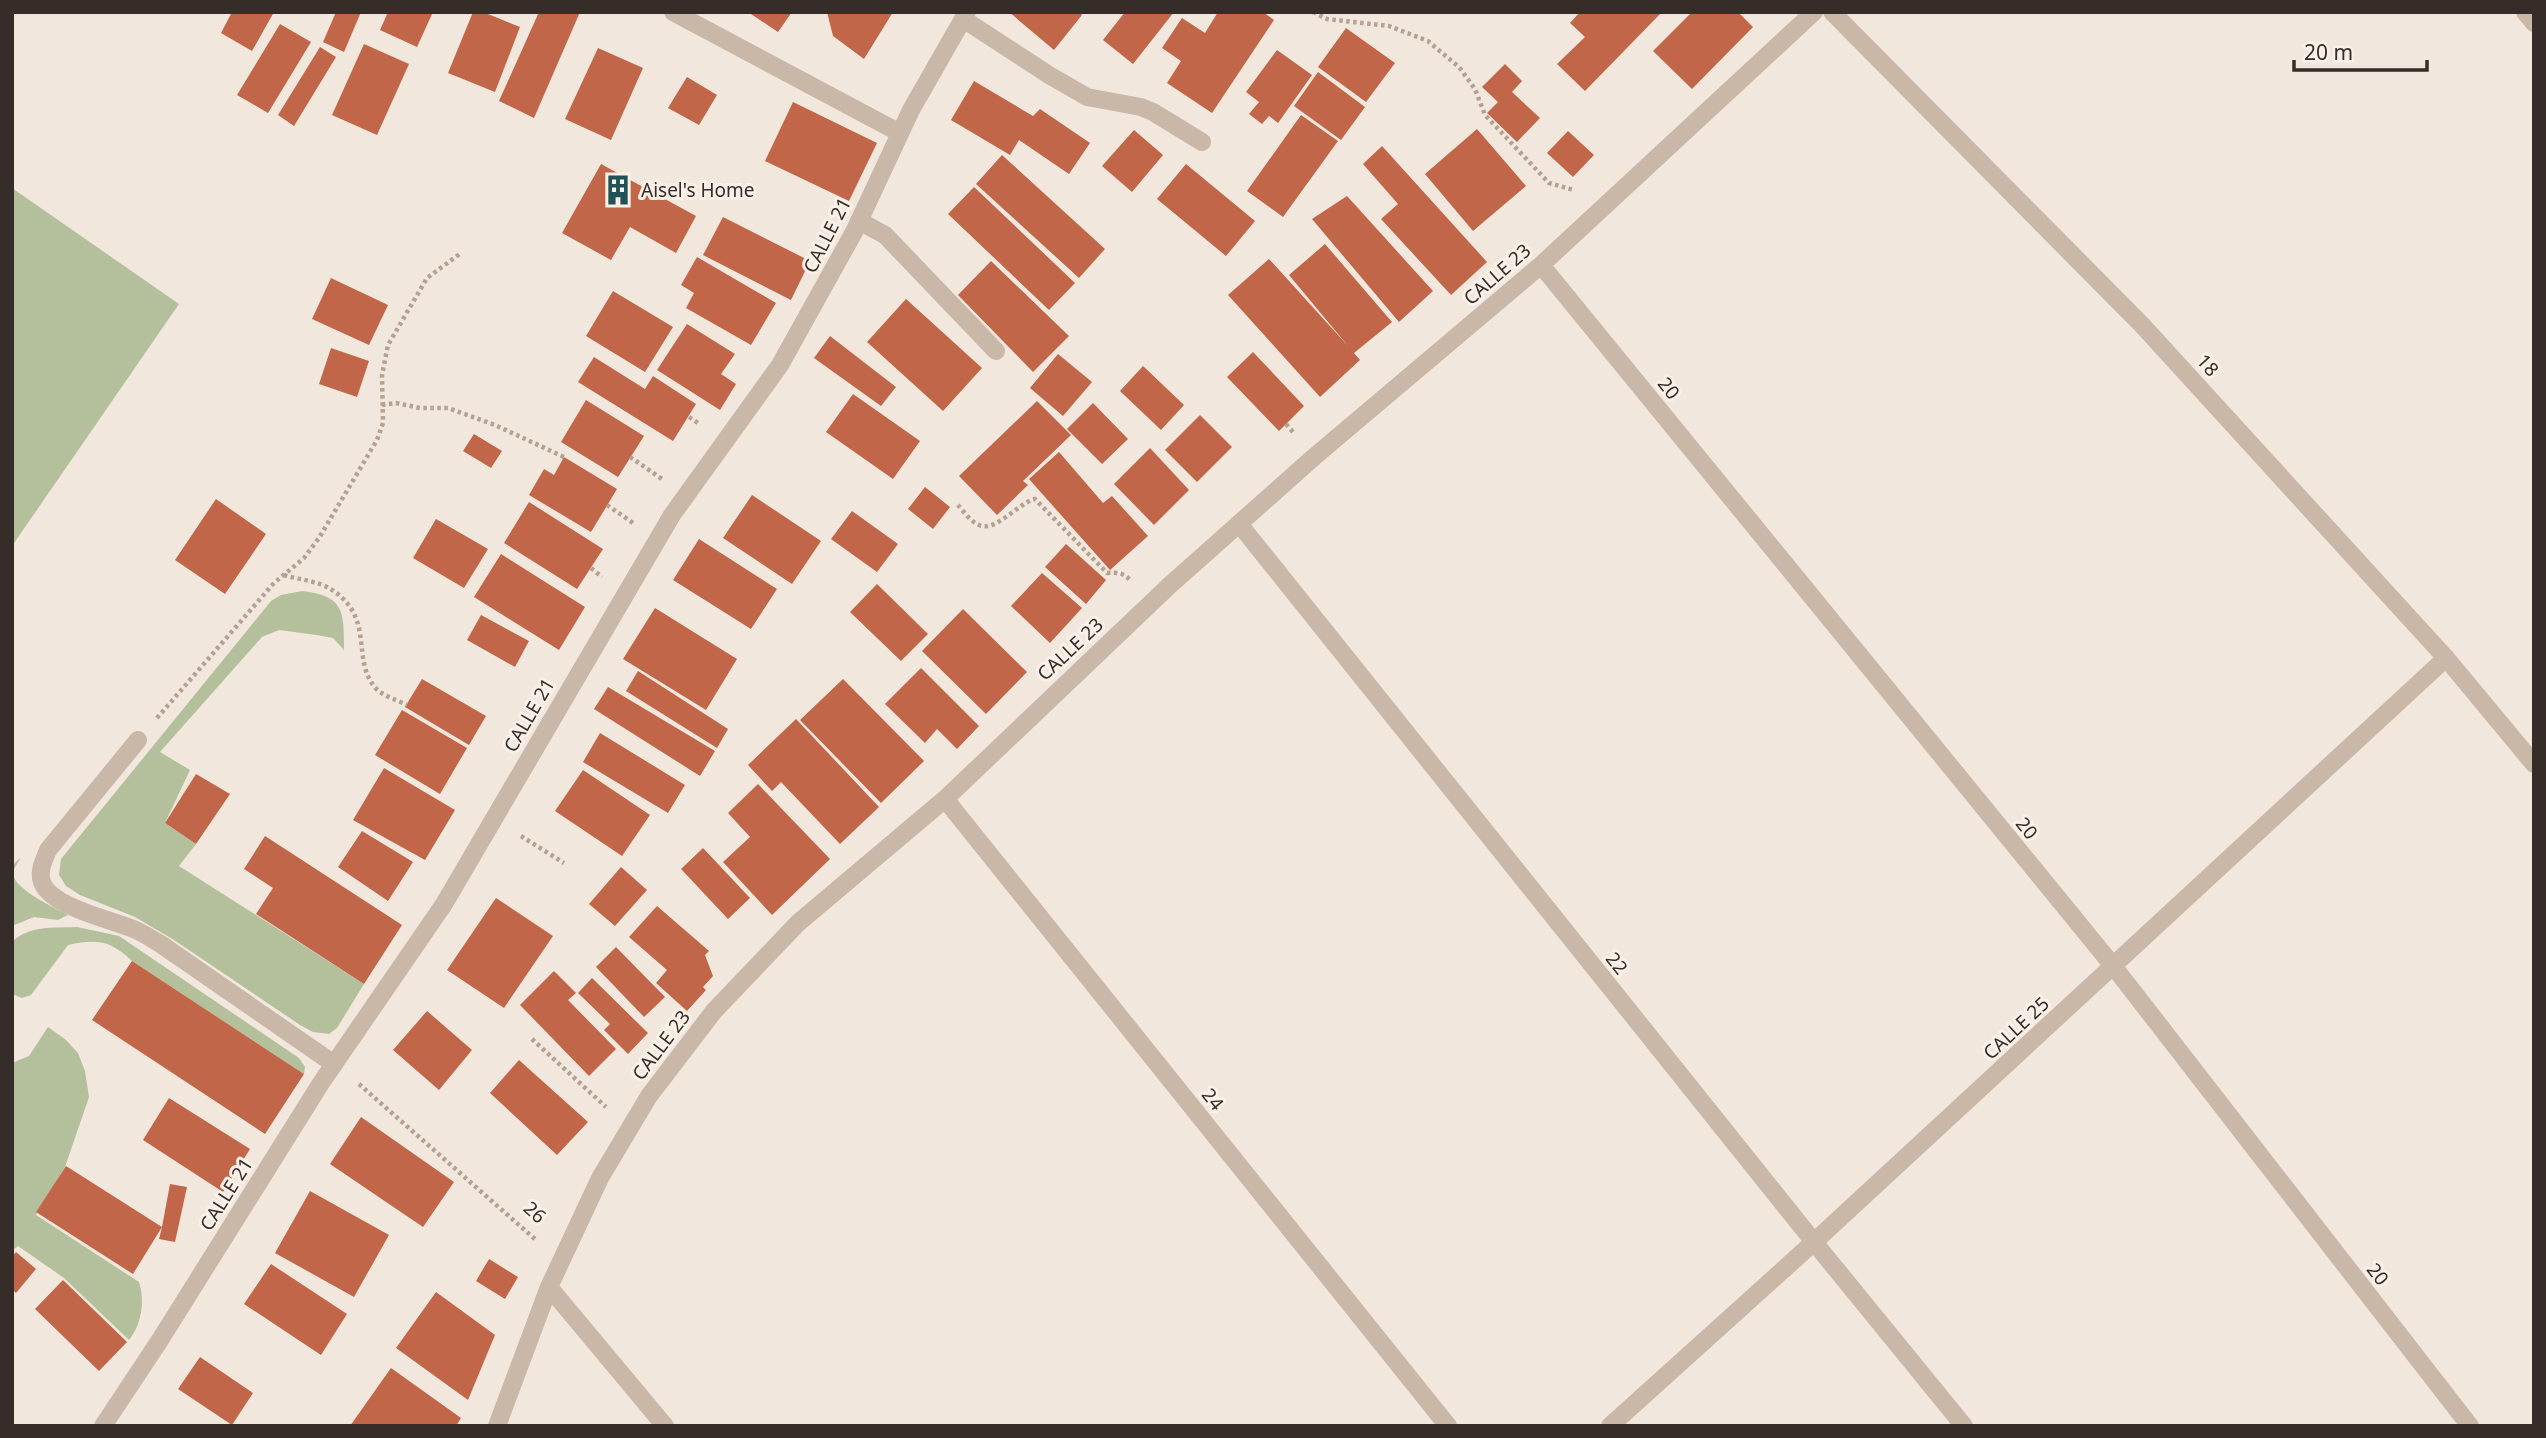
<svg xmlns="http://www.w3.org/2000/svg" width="2546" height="1438" font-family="'Noto Sans',sans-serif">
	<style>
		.green { fill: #b4c09c }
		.building { fill: #c26649 }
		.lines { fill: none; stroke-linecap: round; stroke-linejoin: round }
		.path { stroke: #b5a192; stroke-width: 4.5; stroke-dasharray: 3.5 3.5; stroke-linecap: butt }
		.service { stroke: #c9b7a8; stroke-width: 18 }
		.minor { stroke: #c9b7a8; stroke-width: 18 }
		.tertiary { stroke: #c9b7a8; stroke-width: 18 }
		.labels { text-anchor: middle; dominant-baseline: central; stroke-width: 6; stroke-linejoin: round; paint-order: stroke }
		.poi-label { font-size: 19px; fill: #362c28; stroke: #f9f1e8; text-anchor: start }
		.street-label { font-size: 19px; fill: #362c28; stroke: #f9f1e8 }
	</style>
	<rect width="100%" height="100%" fill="#f1e7dc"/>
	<path class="green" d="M12,188L179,304L12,546Z
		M302,591C345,596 344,612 344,650L333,638L317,635L279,630L262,637L160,752L190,770L165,823L196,844L179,866L364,984L337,1028L329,1034L313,1032L300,1025L174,940L135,917L80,895L66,886L59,875L61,859L271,601L281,595Z
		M21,857C19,861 14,868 13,872C11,888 55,908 68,915L58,920L34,917L12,926V866Z
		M77,927L119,936L299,1058L305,1067L304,1074L132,961C110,940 97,939 68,945L31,995L22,998L12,994V942C29,925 54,928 77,927Z
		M48,1027L66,1040L78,1053L85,1071L89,1097L65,1167L36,1215L139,1282C145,1301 142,1324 129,1340L64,1278L18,1246L12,1251V1063L29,1056Z"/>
	<path class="building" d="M232,12H274L252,51L221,33Z
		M336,12H361L344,52L323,42Z
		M388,12H433L417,47L380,30Z
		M473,12H483L520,27L495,92L448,73Z
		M539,12H580L534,118L499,101Z
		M748,12H792L778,32Z
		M827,12H893L864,59L833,36Z
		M1009,12H1079L1082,15L1054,50Z
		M1125,12H1174L1133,64L1103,40Z
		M1218,12H1263L1274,20L1212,113L1167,83L1181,61L1162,48L1182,18L1205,33Z
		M1580,12H1662L1585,91L1557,64L1585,37L1570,23Z
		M1692,12H1738L1753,27L1692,89L1653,51Z
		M280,24L311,42L268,113L237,95Z
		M1346,28L1395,63L1366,102L1318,67Z
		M364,44L409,64L377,135L332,115Z
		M320,47L336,57L294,126L278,115Z
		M598,48L643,68L611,140L565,119Z
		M1277,50L1312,75L1278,123L1269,116L1262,124L1249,114L1259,102L1246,92Z
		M1505,64L1522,81L1512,92L1540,118L1517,142L1487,113L1498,102L1482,87Z
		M1318,72L1365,107L1341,140L1294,106Z
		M687,77L717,95L699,125L668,108Z
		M974,81L1033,116L1040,109L1090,143L1069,174L1019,140L1010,155L951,120Z
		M793,102L877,143L849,201L765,161Z
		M1301,115L1338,141L1283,217L1247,191Z
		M1477,129L1526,186L1473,231L1425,174Z
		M1134,130L1163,155L1132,192L1102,166Z
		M1568,131L1594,155L1573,177L1547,153Z
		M1382,146L1487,262L1451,295L1381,219L1398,204L1363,164Z
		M1002,155L1105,249L1079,278L976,184Z
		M601,164L696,216L676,253L630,227L611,260L562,233Z
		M1186,164L1255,221L1226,256L1157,199Z
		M974,187L1075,283L1049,310L948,214Z
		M1347,196L1433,291L1399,322L1312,219Z
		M723,217L810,261L791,300L703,255Z
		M1325,244L1392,322L1354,353L1360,360L1320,397L1228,295L1269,259L1348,346L1289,275Z
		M697,257L776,303L751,345L686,308L694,293L681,285Z
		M991,261L1069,336L1033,372L958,295Z
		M331,278L388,305L369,345L312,319Z
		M613,291L673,327L645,372L586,336Z
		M906,299L982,368L943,411L867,342Z
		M687,324L735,354L721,374L736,384L720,410L657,370Z
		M830,336L896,387L881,406L814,358Z
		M331,348L369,361L357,397L319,384Z
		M1253,352L1304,406L1279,431L1227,377Z
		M1058,354L1092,382L1063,416L1030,388Z
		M594,357L645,389L653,376L696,404L673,441L578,382Z
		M1143,366L1184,405L1161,430L1120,391Z
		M853,394L920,441L893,479L826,432Z
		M586,400L644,436L618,477L561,442Z
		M1037,401L1071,435L1023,481L1028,485L997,515L959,476Z
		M1093,403L1128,439L1102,464L1067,429Z
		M1200,415L1232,447L1197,482L1165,450Z
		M474,434L502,451L491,468L463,451Z
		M1150,448L1189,490L1154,525L1114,484Z
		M1059,452L1103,503L1112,496L1148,536L1110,570L1029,479Z
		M564,457L617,489L591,532L529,495L544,469L554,475Z
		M925,487L950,507L933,529L908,509Z
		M752,495L821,541L792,584L723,538Z
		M216,499L266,534L225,594L175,560Z
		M529,502L603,549L577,589L504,543Z
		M852,511L898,544L877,572L831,539Z
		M436,519L488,549L464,588L413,558Z
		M699,539L777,589L751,629L673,580Z
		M1066,544L1106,580L1086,604L1045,567Z
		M501,554L585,607L559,650L474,597Z
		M1042,573L1082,608L1050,643L1011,606Z
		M877,584L928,634L901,661L850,612Z
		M655,608L737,659L706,710L623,659Z
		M963,609L1027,672L986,714L922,651Z
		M481,615L529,641L515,667L467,640Z
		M921,668L979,726L957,749L937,729L925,743L885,704Z
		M638,671L728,729L717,748L626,691Z
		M422,679L486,716L469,745L405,707Z
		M843,679L924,761L881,803L800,720Z
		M608,687L715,751L700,776L594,709Z
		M402,710L467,748L440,794L375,755Z
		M796,719L879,807L840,844L781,782L772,791L748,765Z
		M600,733L685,785L668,813L583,762Z
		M384,768L455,810L425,860L353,820Z
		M583,770L650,815L622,856L555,811Z
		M196,774L230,794L196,844L165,823Z
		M758,784L830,859L772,915L723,862L750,837L728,813Z
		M362,831L413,862L388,901L338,867Z
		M265,836L402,925L364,984L256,914L273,888L244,869Z
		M703,848L750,898L728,919L681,869Z
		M621,867L647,890L615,926L589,904Z
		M496,898L553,936L504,1008L447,970Z
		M657,906L709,951L705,955L713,976L703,987L706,990L687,1011L656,983L667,970L629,937Z
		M616,947L665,997L644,1017L596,967Z
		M132,961L304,1074L265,1134L92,1020Z
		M554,971L576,993L568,1000L616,1049L589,1076L520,1005Z
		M592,978L648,1033L628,1054L604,1030L610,1024L578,993Z
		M427,1011L472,1050L439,1090L393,1050Z
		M519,1060L588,1122L557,1155L490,1093Z
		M169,1098L250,1149L223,1192L143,1140Z
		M361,1117L454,1182L423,1227L330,1164Z
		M66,1166L162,1227L170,1184L187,1187L175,1242L159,1239L162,1227L133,1274L36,1212Z
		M310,1191L389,1235L354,1297L275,1253Z
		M16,1252L36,1269L16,1293L12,1289V1257Z
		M489,1259L518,1277L505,1299L476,1281Z
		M271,1264L347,1314L321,1355L244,1304Z
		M63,1280L127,1342L99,1371L35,1309Z
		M436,1292L495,1335L468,1400L396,1348Z
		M200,1357L253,1393L232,1425L178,1389Z
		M391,1368L461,1418L456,1426H350Z"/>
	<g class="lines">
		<path class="path" d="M1313,12L1327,19L1389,26L1428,41L1459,67L1475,89L1485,115L1549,183L1574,190
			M382,405L396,403L420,408H448L495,425L564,457
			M689,417L698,423
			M1286,424L1293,432
			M630,457L662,479
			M607,505L633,523
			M958,505C964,512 971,522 979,525C995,533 1018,503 1035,499L1107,573C1118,572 1124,573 1131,581
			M591,568L602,577
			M284,575C300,580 321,581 335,592C374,620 352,659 374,686C380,695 397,700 407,705
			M157,718L274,583L304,558L319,538L377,440L383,423L382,375L388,345L427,278L461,253
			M521,836L564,863
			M532,1039L606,1107
			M359,1084L536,1240"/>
		<path class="service" d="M963,19L1049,75L1087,97L1141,107L1153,112L1202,142
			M859,221L885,235L996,351
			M138,740L48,850C44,860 38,871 42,882C51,908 115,920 138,931C146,935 154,940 162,945L334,1064"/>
		<path class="minor" d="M673,12L900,133
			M2525,12L2534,23
			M1541,265L2114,967L2470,1426
			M1240,525L1814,1242L1964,1426
			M945,799L1448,1426
			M549,1287L665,1426
			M103,1426L160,1340L321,1083L444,904L672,515L780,365L854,232L911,110L967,12
			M497,1426L549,1287L600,1178L649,1096L714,1011L798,923L945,799L1170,585L1314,457L1541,265L1814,12
			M1610,1426L1814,1242L2446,658"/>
		<path class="tertiary" d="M1832,12L2142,325L2446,658L2534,764"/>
	</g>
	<defs>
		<g id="building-bare" transform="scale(2.415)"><path d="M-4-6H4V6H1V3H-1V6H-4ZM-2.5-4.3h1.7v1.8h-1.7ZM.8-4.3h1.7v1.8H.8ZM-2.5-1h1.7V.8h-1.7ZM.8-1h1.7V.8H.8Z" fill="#1f5356" stroke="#f9f1e8" stroke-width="2.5" paint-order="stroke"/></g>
	</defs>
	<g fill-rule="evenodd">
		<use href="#building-bare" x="618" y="190"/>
	</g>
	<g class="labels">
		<g class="poi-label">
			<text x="641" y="190">Aisel's Home</text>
		</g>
		<g class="street-label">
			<text transform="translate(827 235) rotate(-63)">CALLE 21</text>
			<text transform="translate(1497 274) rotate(-41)">CALLE 23</text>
			<text transform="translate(2208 365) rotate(48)">18</text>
			<text transform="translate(1669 388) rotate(51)">20</text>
			<text transform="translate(1070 649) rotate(-43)">CALLE 23</text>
			<text transform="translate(529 715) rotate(-60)">CALLE 21</text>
			<text transform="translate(2027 828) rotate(51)">20</text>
			<text transform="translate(1617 963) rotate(51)">22</text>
			<text transform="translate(2016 1028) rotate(-43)">CALLE 25</text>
			<text transform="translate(661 1045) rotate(-53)">CALLE 23</text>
			<text transform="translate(1213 1099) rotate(51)">24</text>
			<text transform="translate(226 1194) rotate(-58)">CALLE 21</text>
			<text transform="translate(535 1212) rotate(42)">26</text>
			<text transform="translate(2378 1274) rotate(52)">20</text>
		</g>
	</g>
	<rect width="2546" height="1438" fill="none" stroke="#362c28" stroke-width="28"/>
	<path d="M2294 60v10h133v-10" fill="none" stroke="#362c28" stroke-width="3.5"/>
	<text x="2304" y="60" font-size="21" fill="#362c28" stroke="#f9f1e8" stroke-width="5" paint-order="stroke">20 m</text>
</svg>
